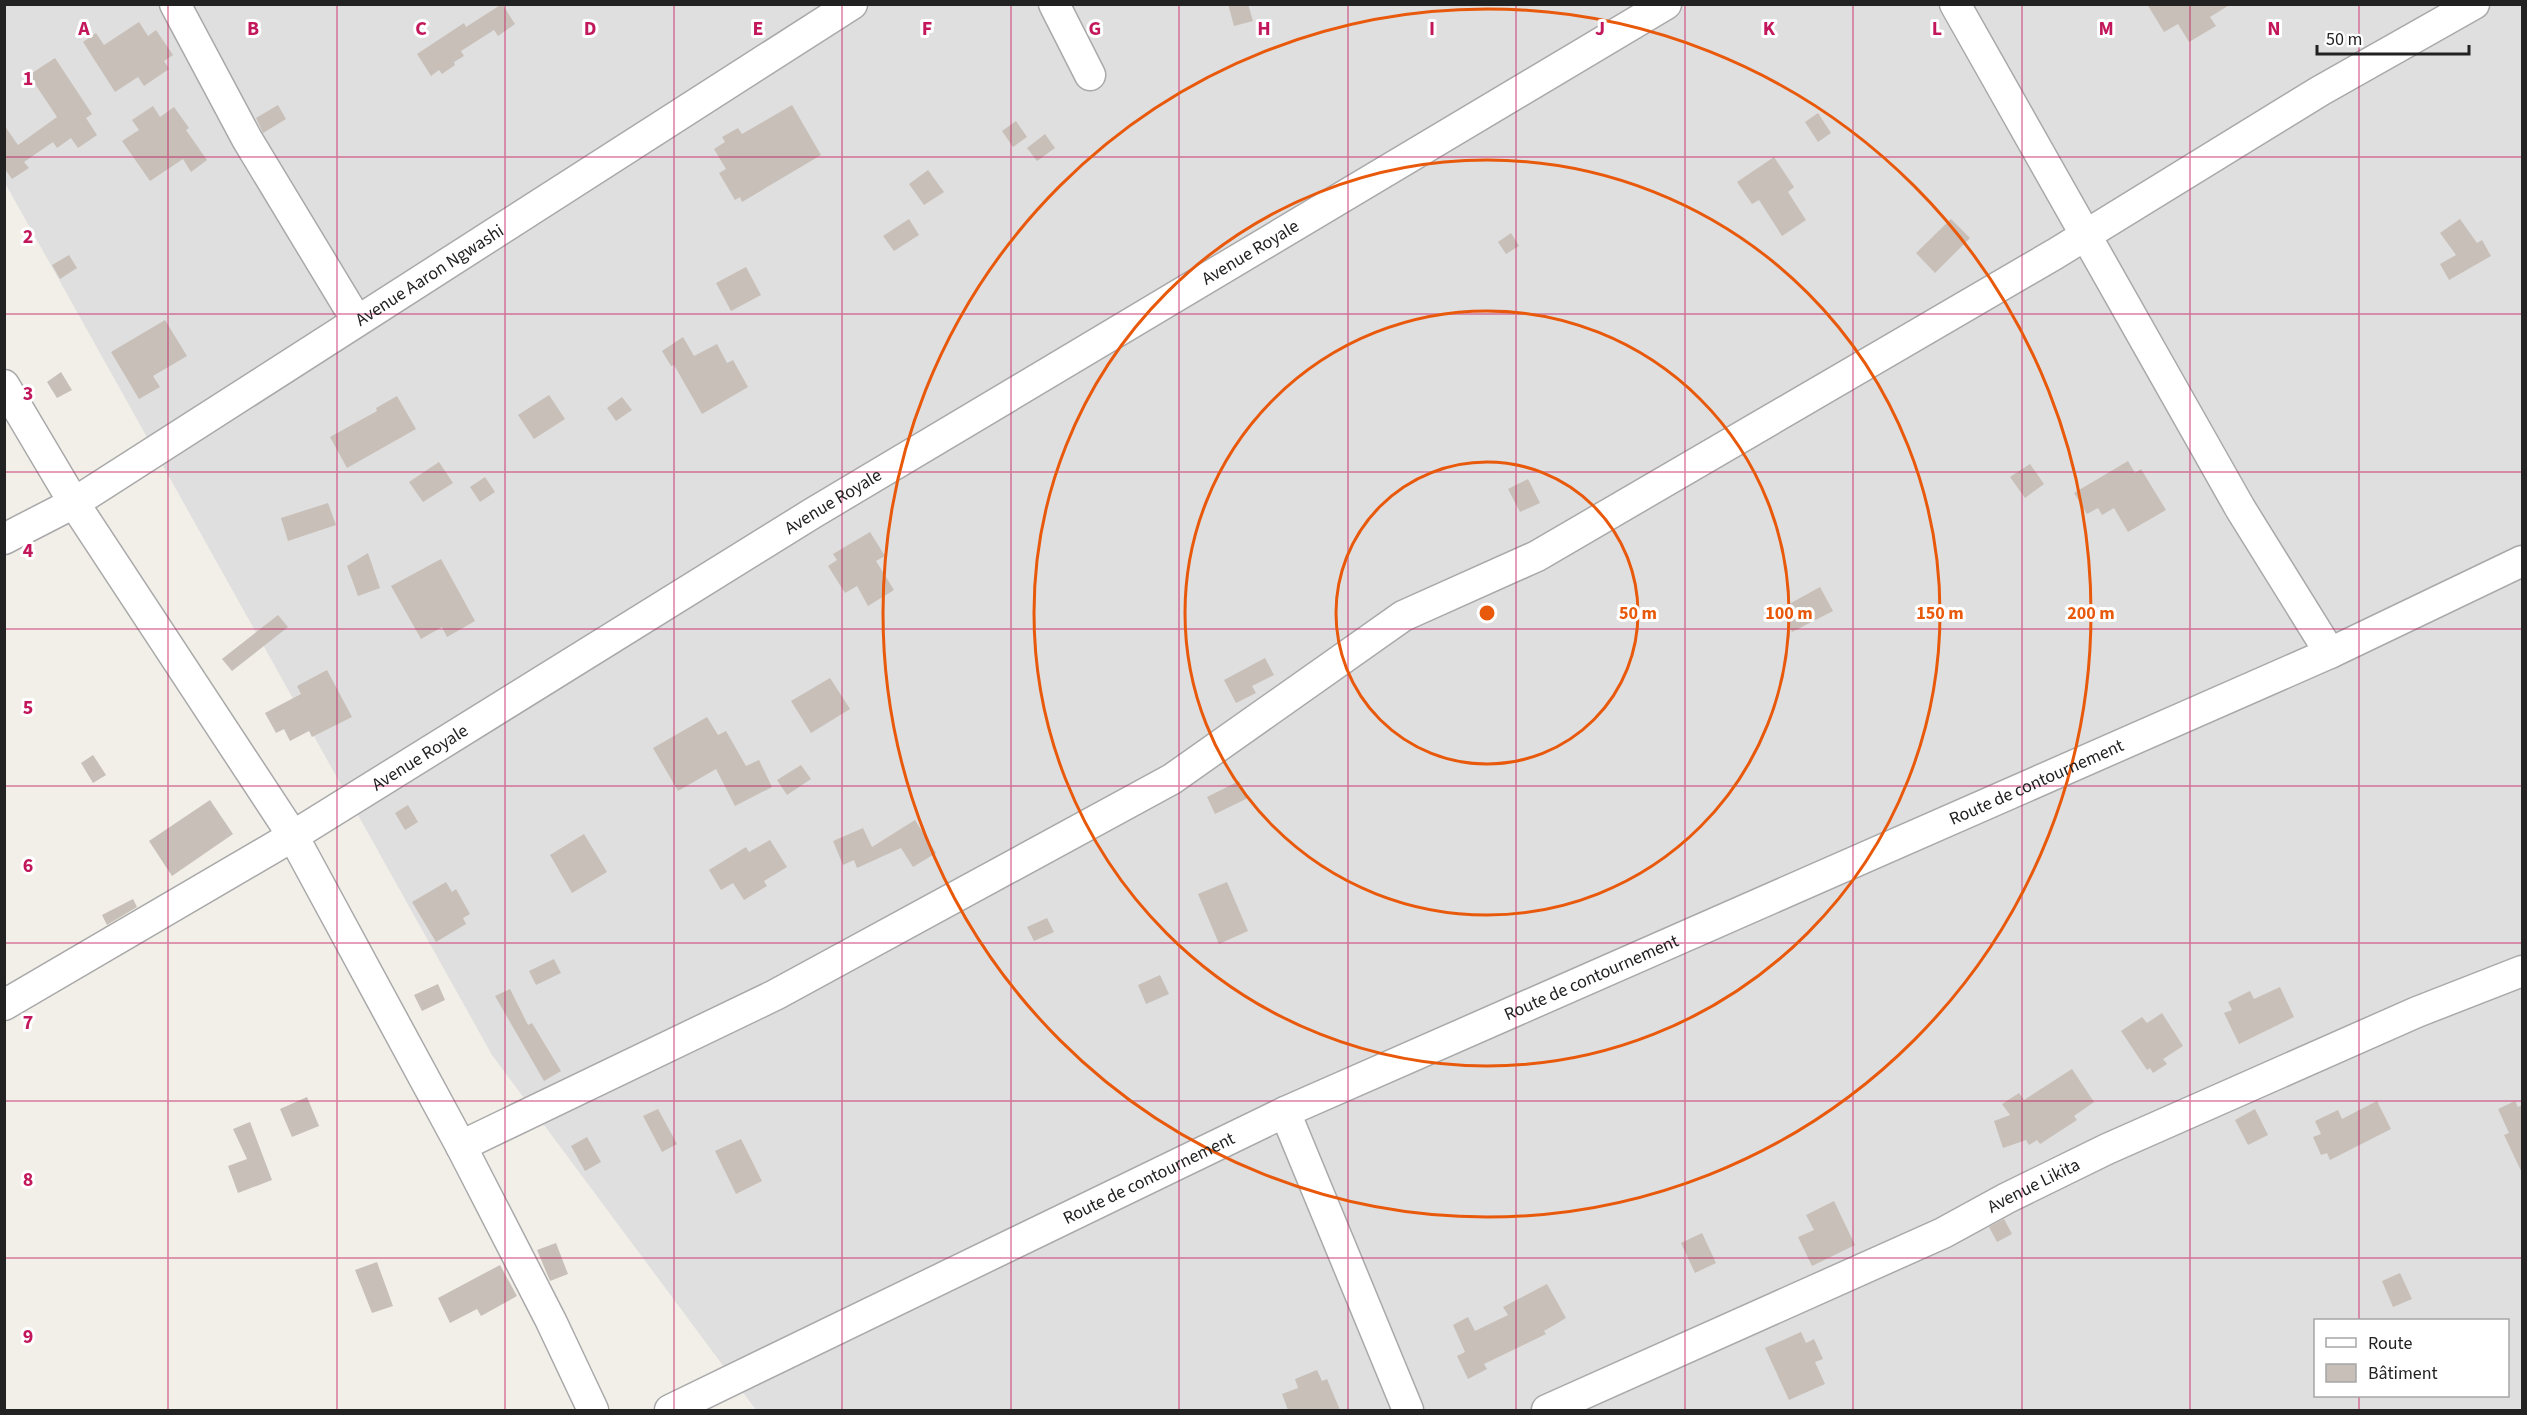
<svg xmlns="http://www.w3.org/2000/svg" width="2527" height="1415" font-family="'Source Sans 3',sans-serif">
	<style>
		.residential { fill: #e0dfdf; fill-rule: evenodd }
		.building { fill: #c7bfb8 }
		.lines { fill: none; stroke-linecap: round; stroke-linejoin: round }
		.minor-casing { stroke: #a9a9a9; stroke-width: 33 }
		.minor { stroke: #fff; stroke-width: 30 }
		.grid { fill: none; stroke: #c2185b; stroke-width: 1.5; stroke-opacity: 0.55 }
		.ring { fill: none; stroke: #e8590c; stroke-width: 3 }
		.labels { text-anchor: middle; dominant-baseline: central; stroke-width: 6; stroke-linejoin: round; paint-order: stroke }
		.street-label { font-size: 18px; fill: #222; stroke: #fff }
		.grid-label { font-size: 20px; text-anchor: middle; font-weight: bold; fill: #c2185b; stroke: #fff; stroke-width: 6; stroke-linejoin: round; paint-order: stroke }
		.centre { fill: #e8590c; stroke: #fff; stroke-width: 3 }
		.ring-label { font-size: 18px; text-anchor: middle; font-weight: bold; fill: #e8590c; stroke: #fff; stroke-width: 6; stroke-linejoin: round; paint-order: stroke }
	</style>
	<rect width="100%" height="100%" fill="#f2efe9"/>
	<path class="residential" d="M4,5H2522V1410H756L492,1055L5,183ZM2316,1320H2508V1396H2316Z"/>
	<path class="building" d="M502,4L515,24L498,36L494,30L461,51L464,56L454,62L455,65L442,74L439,70L431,76L417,54L464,23L466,27Z
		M1228,4H1248L1253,21L1234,26Z
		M2147,4H2231L2210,17L2216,26L2189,42L2178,24L2164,32Z
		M139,22L148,36L156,30L173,55L164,61L169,69L144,86L138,77L115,92L83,42L96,33L104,45Z
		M55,58L92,114L86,118L97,135L78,148L71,138L57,148L53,142L24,162L29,168L12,179L4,168V125L18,145L57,117L29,75Z
		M278,105L286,119L263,133L256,118Z
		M792,105L821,155L742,202L740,197L735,200L719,173L726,169L714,149L725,142L722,137L738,128L742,134Z
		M153,106L160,117L174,107L189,128L186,130L207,160L191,172L183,159L150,181L122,141L139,130L132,120Z
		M1818,113L1831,133L1818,142L1805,122Z
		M1016,121L1027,137L1013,147L1002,131Z
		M1045,134L1055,148L1037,161L1027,148Z
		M1774,157L1794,187L1788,192L1806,220L1782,236L1759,200L1752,204L1737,182Z
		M928,170L944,192L924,205L909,184Z
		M909,219L919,235L894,251L883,236Z
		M1951,219L1970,238L1935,273L1916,253Z
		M2460,219L2477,243L2482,240L2491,256L2449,280L2440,264L2456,255L2440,233Z
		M1511,233L1519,246L1506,254L1498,242Z
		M69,255L77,268L60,279L52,265Z
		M746,267L761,295L731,311L716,283Z
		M165,320L187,356L153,376L160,387L139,399L111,352Z
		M683,337L694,356L717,344L727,363L733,360L748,387L702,414L674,365L671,366L662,351Z
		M61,372L72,390L57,398L47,382Z
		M549,395L565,419L534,439L518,415Z
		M397,396L416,429L347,468L330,437L377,411L376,408Z
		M622,397L632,410L616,421L607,408Z
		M2128,461L2135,473L2141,469L2166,510L2128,532L2114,508L2102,515L2098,508L2087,514L2074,493Z
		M439,462L453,483L423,502L409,482Z
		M2030,464L2044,484L2025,498L2010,477Z
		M485,477L495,492L480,502L470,487Z
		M1528,479L1540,503L1520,512L1508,489Z
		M328,503L336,525L288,541L281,518Z
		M870,532L885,556L876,561L894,590L868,606L857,586L845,593L828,566L837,560L833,554Z
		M368,553L380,588L358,596L347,566Z
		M441,559L475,621L447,637L442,627L421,639L391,586Z
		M1820,587L1833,611L1792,632L1780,609Z
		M278,615L288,627L232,671L222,659Z
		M1265,658L1274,675L1252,686L1256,693L1236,703L1224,680Z
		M327,670L352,717L312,737L309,731L290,741L284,729L276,733L265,713L301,694L297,686Z
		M830,678L850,709L811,733L791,701Z
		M707,717L718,735L726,731L746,766L759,760L772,787L735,806L716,769L678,791L653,748Z
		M93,755L106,775L93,783L81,763Z
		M801,765L811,779L787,795L777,780Z
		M1239,781L1248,798L1215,814L1207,797Z
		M210,800L233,834L172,876L149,841Z
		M408,805L418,822L405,830L395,813Z
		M915,820L936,853L913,867L901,848L857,868L854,860L843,865L833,841L863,828L872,847Z
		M584,834L607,872L572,893L550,855Z
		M770,840L787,867L764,881L767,886L744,900L733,883L721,890L709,870L746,847L749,852Z
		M446,882L452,892L456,889L470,914L463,918L466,924L436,942L412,902Z
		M1227,882L1248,931L1219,944L1198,894Z
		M133,899L137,907L107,925L102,915Z
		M1047,918L1054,932L1034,941L1027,927Z
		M554,959L561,973L536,985L529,971Z
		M1160,975L1169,994L1146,1004L1138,985Z
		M438,984L445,1000L422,1011L414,995Z
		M2280,987L2294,1017L2239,1044L2224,1013L2232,1010L2228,1002L2250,991L2254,999Z
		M510,989L528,1025L532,1023L561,1071L544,1081L495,996Z
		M2162,1013L2183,1046L2163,1059L2167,1064L2153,1073L2150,1068L2147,1070L2121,1031L2142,1017L2147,1023Z
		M2072,1069L2094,1102L2074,1116L2077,1120L2040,1144L2037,1140L2029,1145L2026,1140L2003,1148L1994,1121L2010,1115L2002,1104L2019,1093L2024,1100Z
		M307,1097L319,1126L292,1137L280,1109Z
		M2377,1101L2391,1129L2330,1160L2327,1153L2321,1155L2313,1137L2321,1134L2315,1121L2338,1110L2342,1119Z
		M2515,1101L2518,1107L2523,1105V1175L2504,1135L2509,1133L2498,1109Z
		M658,1109L677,1144L662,1152L643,1116Z
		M2255,1109L2268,1135L2248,1145L2235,1120Z
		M250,1122L272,1180L238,1193L228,1166L247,1159L233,1129Z
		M587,1137L601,1162L585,1171L571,1146Z
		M741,1139L762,1181L736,1194L715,1151Z
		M1834,1201L1855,1245L1812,1266L1798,1237L1814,1230L1806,1215Z
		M2004,1219L2012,1234L1997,1242L1989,1227Z
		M1702,1233L1716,1263L1695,1273L1681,1243Z
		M556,1243L568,1274L550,1281L537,1250Z
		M377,1262L393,1306L372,1313L355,1270Z
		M500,1265L517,1296L481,1316L477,1309L450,1323L438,1298Z
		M2400,1273L2412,1299L2393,1307L2382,1281Z
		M1547,1284L1566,1318L1544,1331L1546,1334L1484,1364L1487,1369L1468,1379L1457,1356L1465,1352L1453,1325L1468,1317L1475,1331L1508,1315L1503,1307Z
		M1801,1332L1806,1343L1814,1339L1823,1359L1815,1362L1825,1384L1789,1400L1765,1348Z
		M1317,1370L1322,1381L1327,1379L1340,1410H1288L1282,1394L1298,1388L1295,1379Z"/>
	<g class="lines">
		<g class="minor-casing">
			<g id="minor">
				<path d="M175,4L247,139L357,321"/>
				<path d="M1054,4L1090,75"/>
				<path d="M1955,4L2240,508L2330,653"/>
				<path d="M4,385L74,503L293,836L461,1146L551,1321L593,1410"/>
				<path id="s1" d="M4,539L74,503L852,4"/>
				<path id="s2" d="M4,1005L293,836L813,513L1666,4"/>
				<path d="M1285,1112L1408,1410"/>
				<path d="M461,1146L775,995L1172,779L1403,616L1537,556L2055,254L2320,91L2474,4"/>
				<path id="s3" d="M670,1410L1285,1112L2330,653L2522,561"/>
				<path id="s4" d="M1547,1410L1943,1233L2007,1198L2107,1149L2417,1012L2522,971"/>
			</g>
		</g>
		<use href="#minor" class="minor"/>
	</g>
	<path class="grid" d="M168,4V1410M337,4V1410M505,4V1410M674,4V1410M842,4V1410M1011,4V1410M1179,4V1410M1348,4V1410M1516,4V1410M1685,4V1410M1853,4V1410M2022,4V1410M2190,4V1410M2359,4V1320M4,157H2522M4,314H2522M4,472H2522M4,629H2522M4,786H2522M4,943H2522M4,1101H2522M4,1258H2522M2359,1396V1410"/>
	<g class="ring">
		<circle cx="1487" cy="613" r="151"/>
		<circle cx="1487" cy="613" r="302"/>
		<circle cx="1487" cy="613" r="453"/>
		<circle cx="1487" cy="613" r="604"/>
	</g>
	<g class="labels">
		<g class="street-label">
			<text stroke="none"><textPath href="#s2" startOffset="1456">Avenue Royale</textPath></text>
			<text stroke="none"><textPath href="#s1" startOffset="501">Avenue Aaron Ngwashi</textPath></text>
			<text stroke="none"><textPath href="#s2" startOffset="970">Avenue Royale</textPath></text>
			<text stroke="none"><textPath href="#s2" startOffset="484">Avenue Royale</textPath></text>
			<text stroke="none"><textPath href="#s3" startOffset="1504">Route de contournement</textPath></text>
			<text stroke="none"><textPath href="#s3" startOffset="1018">Route de contournement</textPath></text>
			<text stroke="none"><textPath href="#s3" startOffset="532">Route de contournement</textPath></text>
			<text stroke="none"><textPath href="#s4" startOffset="536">Avenue Likita</textPath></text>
		</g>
	</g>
	<g class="grid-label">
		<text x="84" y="35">A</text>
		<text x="253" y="35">B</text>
		<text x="421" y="35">C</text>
		<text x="590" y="35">D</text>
		<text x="758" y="35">E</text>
		<text x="927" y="35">F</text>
		<text x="1095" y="35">G</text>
		<text x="1264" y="35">H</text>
		<text x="1432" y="35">I</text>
		<text x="1600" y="35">J</text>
		<text x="1769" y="35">K</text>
		<text x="1937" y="35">L</text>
		<text x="2106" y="35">M</text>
		<text x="2274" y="35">N</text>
		<text x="28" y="85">1</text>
		<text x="28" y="243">2</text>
		<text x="28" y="400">3</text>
		<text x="28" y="557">4</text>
		<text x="28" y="714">5</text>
		<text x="28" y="872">6</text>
		<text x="28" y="1029">7</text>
		<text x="28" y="1186">8</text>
		<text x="28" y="1343">9</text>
	</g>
	<circle cx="1487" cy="613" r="9" class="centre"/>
	<g class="ring-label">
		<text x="1638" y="619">50 m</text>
		<text x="1789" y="619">100 m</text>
		<text x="1940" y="619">150 m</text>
		<text x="2091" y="619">200 m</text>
	</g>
	<rect width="2527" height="1415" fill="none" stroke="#222222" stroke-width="12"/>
	<rect x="2314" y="1319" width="195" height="78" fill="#ffffff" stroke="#a7a7a7" stroke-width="1.5"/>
	<rect x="2326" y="1338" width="30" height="9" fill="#ffffff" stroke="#a7a7a7" stroke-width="1.5"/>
	<text x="2368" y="1349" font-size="18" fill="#222222">Route</text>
	<rect x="2326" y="1364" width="30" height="18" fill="#c7bfb8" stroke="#a7a7a7" stroke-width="1.5"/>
	<text x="2368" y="1379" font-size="18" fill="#222222">Bâtiment</text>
	<path d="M2317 45v9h152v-9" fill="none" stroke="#222222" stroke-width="3"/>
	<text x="2326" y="45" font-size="18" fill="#222222" stroke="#ffffff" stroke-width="4.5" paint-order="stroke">50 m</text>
</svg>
